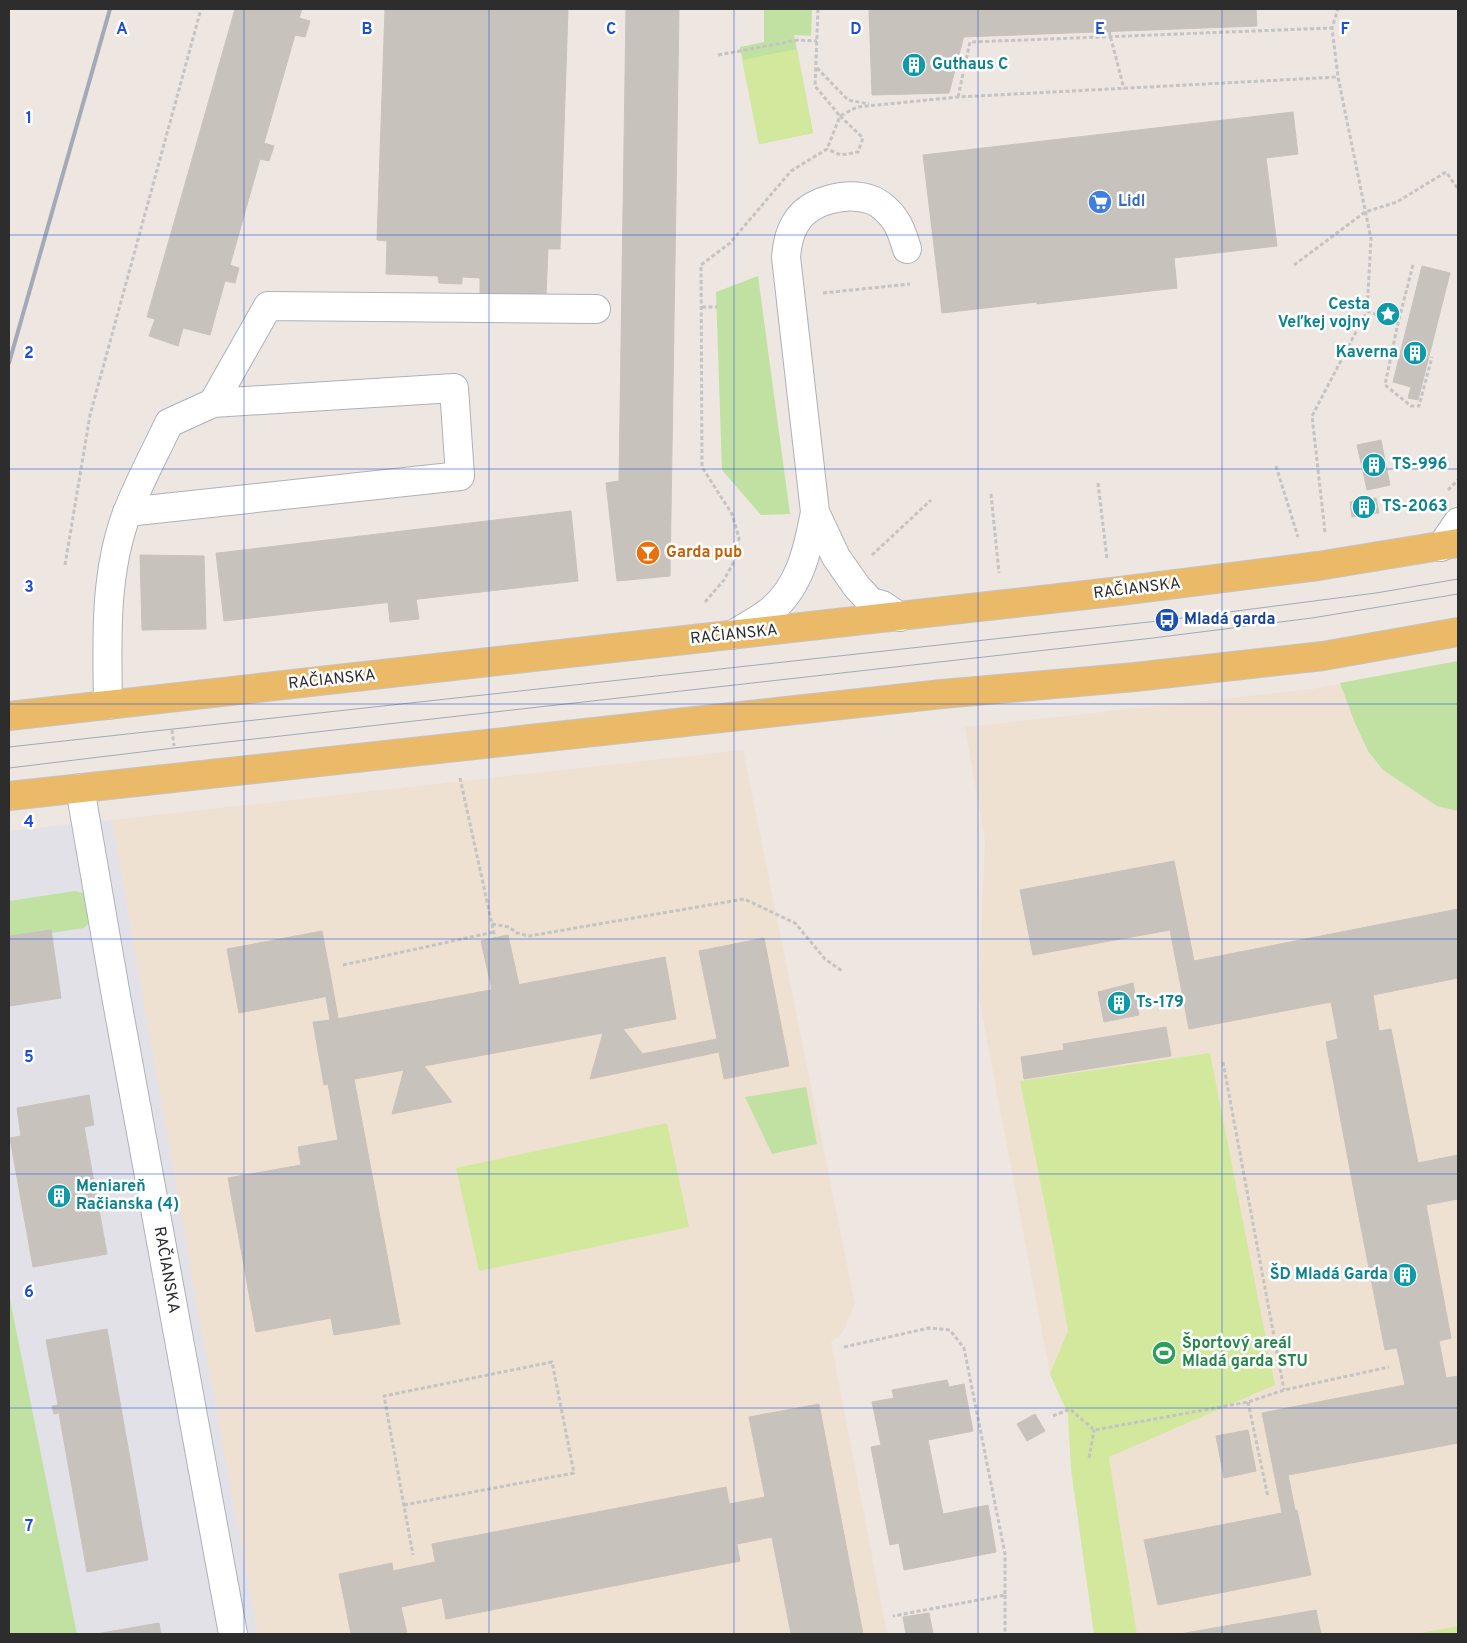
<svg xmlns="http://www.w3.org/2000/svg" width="1467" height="1643" font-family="Overpass,sans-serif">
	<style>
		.industrial { fill: #e2e1e7 }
		.education { fill: #eee1d2 }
		.green { fill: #c0e1a1 }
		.pitch { fill: #d2e89d }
		.building { fill: #c7c2bc; stroke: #cac2ba }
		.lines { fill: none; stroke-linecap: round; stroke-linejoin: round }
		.minor-casing { stroke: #adb1b9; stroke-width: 30 }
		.major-casing { stroke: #c4c4c4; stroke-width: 30 }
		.path { stroke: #c4c4c4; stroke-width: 3; stroke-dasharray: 4 2.5; stroke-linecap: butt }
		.minor { stroke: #fff; stroke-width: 28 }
		.major { stroke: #eaba69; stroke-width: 28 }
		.tram { stroke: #a3a9b6; stroke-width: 1 }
		.rail { stroke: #a3a9b6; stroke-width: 4 }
		.grid { fill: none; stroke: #1d4ed8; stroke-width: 1; stroke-opacity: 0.55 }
		.labels { text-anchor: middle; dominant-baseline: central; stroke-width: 5; stroke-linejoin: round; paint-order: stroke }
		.culture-label { font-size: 16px; font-weight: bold; fill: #0d838f; stroke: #fff; text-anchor: start }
		.shop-label { font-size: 16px; font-weight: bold; fill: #366cbe; stroke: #fff; text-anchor: start }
		.food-label { font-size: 16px; font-weight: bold; fill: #c56008; stroke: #fff; text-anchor: start }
		.street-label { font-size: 16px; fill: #2d2d2d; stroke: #fff }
		.transit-label { font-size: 16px; font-weight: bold; fill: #164399; stroke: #fff; text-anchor: start }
		.leisure-label { font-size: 16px; font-weight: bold; fill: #27864d; stroke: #fff; text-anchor: start }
		.grid-label { font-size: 16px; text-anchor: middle; font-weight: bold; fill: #1d4ed8; stroke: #fff; stroke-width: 5; stroke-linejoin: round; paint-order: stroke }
	</style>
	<rect width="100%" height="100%" fill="#eee6e1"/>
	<path class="industrial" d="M112,820L198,1310L258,1634H77L9,1294V831Z"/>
	<path class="education" d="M1458,661V1626L1415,1634H1137L1109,1457L1068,1414L1050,1374L978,992L985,841L965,727L1312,689Z
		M743,750L855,1304L842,1334L831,1342L887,1634H258L198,1310L112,820Z"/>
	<path class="green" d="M764,9H812L811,36L794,35L813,133L759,144L740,47L764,42Z
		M758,276L790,514L761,515L722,470L716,292Z
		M1458,661V811L1437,806L1383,770L1368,751L1355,723L1340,683Z
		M75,891L83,893L93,901L92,920L84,928L51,933V930L9,936V901Z
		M806,1087L817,1144L772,1154L745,1097Z
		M9,1294L77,1634H9Z"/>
	<path class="pitch" d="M797,49L813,133L759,144L742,60Z
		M1210,1053L1275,1385L1109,1457L1137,1634H1094L1071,1469L1068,1414L1050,1374L1068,1331L1054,1250L1020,1081Z
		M667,1123L689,1227L479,1271L456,1168Z
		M1458,1626V1634H1415Z"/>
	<path class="building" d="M235,9H302L299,18L310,21L305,37L295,35L264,143L274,146L269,161L260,159L230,265L239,268L235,283L225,281L210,335L183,328L178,346L149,336L155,319L147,317Z
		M385,9H568L560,249H548L546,296L480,294V278L462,277V284L439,283L438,276L386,274L387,241L377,240Z
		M626,9H679L670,576L617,581L606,483L619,481Z
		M869,9H971L949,93L872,95Z
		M971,9H1256L1257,26L962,37Z
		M1293,112L1298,154L1266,158L1277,246L1174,258L1177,288L1037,304V302L942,313L923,155Z
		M1422,266L1450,273L1418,400L1408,398L1411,387L1393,382Z
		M1381,440L1390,485L1367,490L1357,445Z
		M1376,498L1379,513L1352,517L1350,502Z
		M571,511L578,581L224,621L216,553H218Z
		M140,555L204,556L206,629L142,630Z
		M416,599L419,619L390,622L388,602Z
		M1174,861L1194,961L1458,909V978L1373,995L1379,1031L1391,1029L1418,1163L1458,1155V1199L1426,1205L1451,1338L1439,1341L1446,1378L1458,1376V1443L1288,1475L1295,1510H1297L1311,1575L1158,1605L1144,1540L1282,1513L1262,1413L1405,1385L1397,1348L1385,1350L1358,1212L1326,1042L1338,1039L1331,1002L1189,1029L1170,930L1033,955L1020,890Z
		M51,930L61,998L10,1006L9,936Z
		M322,931L334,995L239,1013L227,949Z
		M508,935L519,985L492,990L481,941Z
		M764,938L789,1066L724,1079L719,1052L652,1066L642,1054L717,1039L699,951Z
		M665,957L676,1019L623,1029L652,1066L590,1079L603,1033L424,1066L452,1102L392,1114L404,1070L349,1080L337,1019Z
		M1133,983L1139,1015L1104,1022L1098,992Z
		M334,995L349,1080L354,1079L400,1324L334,1335L331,1318L256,1332L228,1178L301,1165L298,1147L338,1140L328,1084L324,1085L313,1022L330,1020L326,997Z
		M1166,1027L1171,1056L1024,1079L1021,1057L1064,1050L1063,1044Z
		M89,1095L94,1125L84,1127L107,1254L33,1267L10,1138L21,1136L17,1108Z
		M107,1329L148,1560L87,1572L59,1413L54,1414L52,1406L58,1405L46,1340Z
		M947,1380L949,1387L964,1384L973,1431L928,1440L943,1514L988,1505L996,1552L904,1570L899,1543L890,1545L871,1447L881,1445L872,1402L894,1398L892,1390Z
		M819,1404L863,1634H791L772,1537L737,1544L729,1504L765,1497L749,1417Z
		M1035,1414L1045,1431L1027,1441L1017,1424Z
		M1248,1430L1256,1471L1224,1478L1216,1436Z
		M726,1487L740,1561L446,1619L432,1544Z
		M435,1562L442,1598L401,1607L407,1634H351L339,1574L392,1563L393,1571Z
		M1316,1610L1321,1634H1180Z
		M929,1613L933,1634H906L903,1617Z
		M159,1623L161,1634H96Z"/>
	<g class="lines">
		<g class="minor-casing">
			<path id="minor" d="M127,512L460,476L454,388L213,403
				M1441,547L1458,522
				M900,617L882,605L871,602L857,587L836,557L815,512L786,257C787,245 789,234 795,224C808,200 847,191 872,200C880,203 890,212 895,220C901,228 904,239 907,249
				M732,635C744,628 757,621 769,612C800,588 808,549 815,512
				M108,705C107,641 104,574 127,513C139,482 155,453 169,423L213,403L268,306L596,309
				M80,788L116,996L233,1634"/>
		</g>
		<g class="major-casing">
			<path id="major" d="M9,716L1112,592L1318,566L1458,543
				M9,796L942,694L1135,677L1323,656L1458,632"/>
		</g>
		<path class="path" d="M818,9L815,86L840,116L857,107L958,97L1338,77
			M1109,31L1124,89
			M718,55L798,40L817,41
			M817,68L848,100L869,104
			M958,97L970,42L1332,28
			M1294,265L1365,212L1397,202L1446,172L1458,189
			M1413,265L1398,323L1385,385L1411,406H1419L1432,357
			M823,293L910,284
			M702,307H717
			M1367,311L1398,323
			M1276,466L1298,537
			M1098,483L1107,559
			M1448,490L1458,480
			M991,494L999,573
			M1325,532L1312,416L1367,311L1371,239L1338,77L1332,28L1338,9
			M872,555L931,500
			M65,565L90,415L201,9
			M705,602L724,580L736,558L739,538L732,514L702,467L701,265L730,243L791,171L827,149L840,116L863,138L858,152L841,155L827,149
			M172,730L174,746
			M460,778L495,938
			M492,924L509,927L517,933L529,936L744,899L795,923L825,959L842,971
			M343,965L494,932
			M1223,1062L1284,1390
			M844,1347L929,1328L950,1330L964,1348L1005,1554V1595L893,1616
			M1248,1402L1268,1497
			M1053,1416L1070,1409L1094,1430L1248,1402L1284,1390L1389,1367
			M1089,1458L1094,1430
			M404,1505L574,1473L552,1362L384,1396L413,1555
			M1005,1595V1634"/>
		<use href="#minor" class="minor"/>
		<use href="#major" class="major"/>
		<path class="tram" d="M9,747L1167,620L1376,593L1458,579
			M9,768L174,748L1153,638L1312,618L1458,594"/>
		<path class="rail" d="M9,363L110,9"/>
	</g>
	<path class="grid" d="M244,9V1634M489,9V1634M734,9V1634M978,9V1634M1222,9V1634M9,235H1458M9,469H1458M9,704H1458M9,939H1458M9,1174H1458M9,1408H1458"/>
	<defs>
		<g id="building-disc" transform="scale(1.25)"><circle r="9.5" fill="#0f9aa8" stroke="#fff"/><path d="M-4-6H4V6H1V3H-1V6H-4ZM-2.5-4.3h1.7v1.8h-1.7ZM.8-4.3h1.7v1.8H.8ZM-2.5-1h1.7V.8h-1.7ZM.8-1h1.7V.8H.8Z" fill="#fff"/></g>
		<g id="supermarket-disc" transform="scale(1.25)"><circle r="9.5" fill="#3f7fe0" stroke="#fff"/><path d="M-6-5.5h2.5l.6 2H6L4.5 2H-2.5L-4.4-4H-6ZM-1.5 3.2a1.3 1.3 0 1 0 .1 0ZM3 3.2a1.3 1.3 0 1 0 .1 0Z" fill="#fff"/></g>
		<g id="sight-disc" transform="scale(1.25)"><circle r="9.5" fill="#0f9aa8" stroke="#fff"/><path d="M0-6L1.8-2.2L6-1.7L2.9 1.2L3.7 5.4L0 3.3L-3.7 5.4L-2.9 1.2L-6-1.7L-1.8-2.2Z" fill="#fff"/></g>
		<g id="bar-disc" transform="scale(1.25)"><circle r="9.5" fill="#e8710a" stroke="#fff"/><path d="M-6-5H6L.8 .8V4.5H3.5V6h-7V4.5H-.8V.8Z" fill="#fff"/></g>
		<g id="bus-disc" transform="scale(1.25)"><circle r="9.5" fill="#1a4fb4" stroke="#fff"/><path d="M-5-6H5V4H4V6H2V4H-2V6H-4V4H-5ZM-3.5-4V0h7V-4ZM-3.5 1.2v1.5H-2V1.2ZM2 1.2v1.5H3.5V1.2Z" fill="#fff"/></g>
		<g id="stadium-disc" transform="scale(1.25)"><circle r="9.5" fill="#2e9e5b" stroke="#fff"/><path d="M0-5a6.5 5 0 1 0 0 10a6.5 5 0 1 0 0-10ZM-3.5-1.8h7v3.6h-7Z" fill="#fff"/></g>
	</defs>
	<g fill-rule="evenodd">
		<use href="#building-disc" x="914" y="65"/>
		<use href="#supermarket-disc" x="1100" y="202"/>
		<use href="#sight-disc" x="1388" y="314"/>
		<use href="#building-disc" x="1415" y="353"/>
		<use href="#building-disc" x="1374" y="465"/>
		<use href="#building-disc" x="1364" y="507"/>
		<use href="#bar-disc" x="648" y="553"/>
		<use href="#bus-disc" x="1167" y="620"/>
		<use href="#building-disc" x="1119" y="1003"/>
		<use href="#building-disc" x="59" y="1196"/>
		<use href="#building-disc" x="1405" y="1275"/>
		<use href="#stadium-disc" x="1164" y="1353"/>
	</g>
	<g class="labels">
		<g class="culture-label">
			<text x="932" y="65">Guthaus C</text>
			<text x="1370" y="305" text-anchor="end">Cesta<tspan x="1370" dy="18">Veľkej vojny</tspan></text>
			<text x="1398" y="353" text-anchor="end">Kaverna</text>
			<text x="1392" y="465">TS-996</text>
			<text x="1382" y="507">TS-2063</text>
			<text x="1136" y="1003">Ts-179</text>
			<text x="76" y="1187">Meniareň<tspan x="76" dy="18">Račianska (4)</tspan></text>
			<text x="1388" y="1275" text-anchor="end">ŠD Mladá Garda</text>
		</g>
		<g class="shop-label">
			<text x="1118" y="202">Lidl</text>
		</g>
		<g class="food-label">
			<text x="666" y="553">Garda pub</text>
		</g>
		<g class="street-label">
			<text transform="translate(1137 589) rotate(-7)">RAČIANSKA</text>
			<text transform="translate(734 635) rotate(-6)">RAČIANSKA</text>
			<text transform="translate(332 680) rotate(-6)">RAČIANSKA</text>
			<text transform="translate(166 1270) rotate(80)">RAČIANSKA</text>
		</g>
		<g class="transit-label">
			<text x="1184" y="620">Mladá garda</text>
		</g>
		<g class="leisure-label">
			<text x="1182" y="1344">Športový areál<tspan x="1182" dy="18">Mladá garda STU</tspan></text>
		</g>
	</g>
	<g class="grid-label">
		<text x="122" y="34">A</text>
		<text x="367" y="34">B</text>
		<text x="611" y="34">C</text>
		<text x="856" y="34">D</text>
		<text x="1100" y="34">E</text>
		<text x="1345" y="34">F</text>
		<text x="29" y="123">1</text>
		<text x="29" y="358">2</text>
		<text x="29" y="592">3</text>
		<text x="29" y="827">4</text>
		<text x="29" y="1062">5</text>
		<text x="29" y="1297">6</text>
		<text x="29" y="1531">7</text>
	</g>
	<rect width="1467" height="1643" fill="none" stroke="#2d2d2d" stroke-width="20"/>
</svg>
